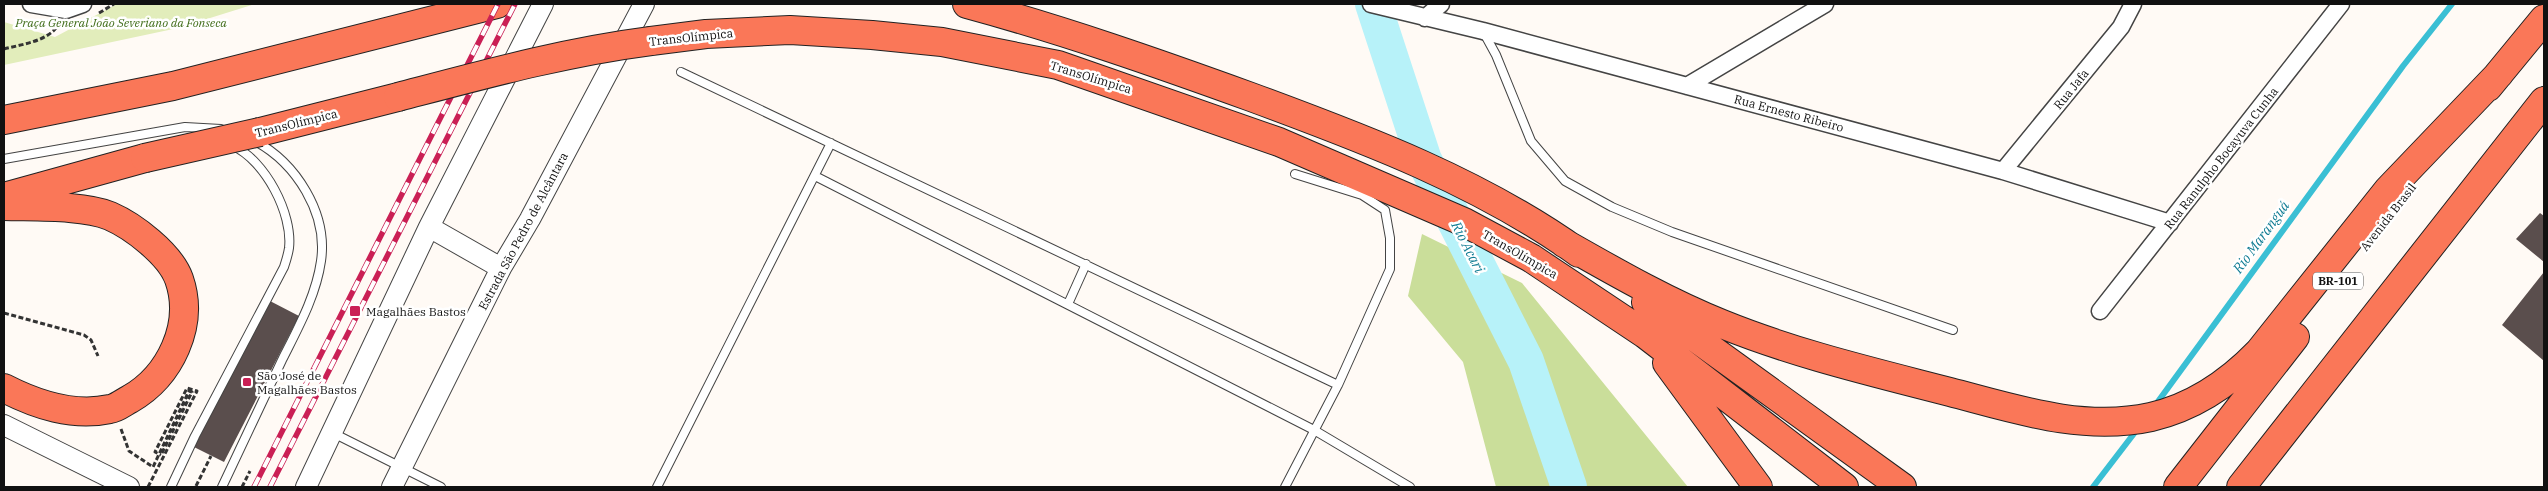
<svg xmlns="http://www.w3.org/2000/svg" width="2548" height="491" font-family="'IBM Plex Serif',serif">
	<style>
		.green { fill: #e2edbb }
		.forest { fill: #cade9a }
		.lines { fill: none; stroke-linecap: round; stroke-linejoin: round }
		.stream { stroke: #3abfd4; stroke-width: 6 }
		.river { stroke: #b7f2f9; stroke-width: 36 }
		.building { fill: #5a4e4d }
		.service-casing { stroke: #444; stroke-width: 10 }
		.minor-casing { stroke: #444; stroke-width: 19 }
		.tertiary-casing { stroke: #444; stroke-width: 22 }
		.motorway-casing { stroke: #222; stroke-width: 30 }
		.path { stroke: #333; stroke-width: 3; stroke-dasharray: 5 2.5; stroke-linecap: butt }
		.service { stroke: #fff; stroke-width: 8 }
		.minor { stroke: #fff; stroke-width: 16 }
		.tertiary { stroke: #fff; stroke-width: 20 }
		.motorway { stroke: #fa7758; stroke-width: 28 }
		.rail-casing { stroke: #ca2055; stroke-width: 5.5 }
		.rail { stroke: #fff; stroke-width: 4; stroke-dasharray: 11; stroke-linecap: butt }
		.motorway-bridge-casing { stroke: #222; stroke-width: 30; stroke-linecap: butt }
		.path-bridge { stroke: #333; stroke-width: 3; stroke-dasharray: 5 2.5; stroke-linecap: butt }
		.motorway-bridge { stroke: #fa7758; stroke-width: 28 }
		.poi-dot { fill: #ca2055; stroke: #fff; stroke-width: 2 }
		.labels { text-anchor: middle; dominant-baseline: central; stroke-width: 5; stroke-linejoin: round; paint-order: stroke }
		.shield { fill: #fff; stroke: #585858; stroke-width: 1 }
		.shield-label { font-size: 11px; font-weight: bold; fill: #111 }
		.park-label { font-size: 12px; font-style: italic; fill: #426e1c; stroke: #fff }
		.street-label { font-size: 12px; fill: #111; stroke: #fff }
		.poi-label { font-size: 12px; fill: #111; stroke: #fff; text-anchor: start }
		.water-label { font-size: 14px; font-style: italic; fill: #127d94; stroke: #fff }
	</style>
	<rect width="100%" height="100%" fill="#fffaf5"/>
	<path class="green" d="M117,4H255L178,28L4,65V22L55,37Z"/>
	<path class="forest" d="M1422,234L1522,283L1688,487H1496L1463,362L1408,296Z"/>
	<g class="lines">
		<path class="stream" d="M2154,407L2403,66L2452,4
			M2093,487L2139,427"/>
		<path class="river" d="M1373,4L1424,160L1526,361L1569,487"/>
	</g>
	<path class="building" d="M2540,213L2544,216V262L2516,239Z
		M2544,272V361L2502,325Z
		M270,301L299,316L224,462L194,447Z"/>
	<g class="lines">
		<g class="service-casing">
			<path id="service" d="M1484,33L1496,55L1531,141L1565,181L1612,207L1672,232L1953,330
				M681,72L1338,385
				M4,159L185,127L221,129
				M815,176L1314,430L1410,487
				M1068,304L1086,264
				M333,433L441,487
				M171,487L195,436L284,267C286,261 288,255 289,248C293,214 265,160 233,146
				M222,487C242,445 262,402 282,360C298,328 316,296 321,261C328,213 296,163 255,141
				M657,487L831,143
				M1285,487L1338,385L1390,269V238L1385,210L1362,195L1295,174"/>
		</g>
		<g class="minor-casing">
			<path id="minor" d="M31,4L66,10L83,4
				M1371,4L1483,31L2003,171L2170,223
				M1425,18L1441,4
				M1687,86L1825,4
				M2003,171L2121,27L2133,4
				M2100,311L2341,4"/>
		</g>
		<g class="tertiary-casing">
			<path id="tertiary" d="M429,227L501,268
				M4,425L129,487
				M306,487L429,227L543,4
				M392,487L501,268L530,219L644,4"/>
		</g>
		<g class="motorway-casing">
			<path id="motorway" d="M967,4C1063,30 1157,63 1251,97C1365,139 1480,182 1579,253
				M651,41L706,34L790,30L872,35L942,42L1058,65L1279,142L1464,222L1531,258L1645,334L1844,487
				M2488,87L2544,19
				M4,120L173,86L497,4
				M260,132L398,97
				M4,197L145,158
				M4,206C33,207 84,205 110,216C133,226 170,254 179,279C195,325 170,376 130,399C124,402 117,408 110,409C73,417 37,405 4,388
				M1564,243C1615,272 1667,302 1722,324C1796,354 1873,372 1950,392C2015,409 2083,432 2151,417C2194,407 2229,383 2259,352L2388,190L2499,74
				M1646,302L1902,487
				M1667,363L1758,487
				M2178,487L2295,337
				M2241,487L2544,101"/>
		</g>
		<path class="path" d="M99,13L114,4
			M4,49C23,44 45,42 58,26
			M4,313L84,335L91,340L98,356
			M121,429L129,451L153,467L189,391L192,392L161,455
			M196,486L211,456
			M242,487L250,471"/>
		<use href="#service" class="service"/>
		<use href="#minor" class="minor"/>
		<use href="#tertiary" class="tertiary"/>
		<use href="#motorway" class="motorway"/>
		<g class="rail-casing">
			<path id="rail" d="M254,487L498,4
				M270,487L515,4"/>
		</g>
		<use href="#rail" class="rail"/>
		<g class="motorway-bridge-casing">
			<path id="motorway-bridge" d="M398,97C482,75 565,52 651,41
				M145,158L260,132"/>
		</g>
		<path class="path-bridge" d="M148,487L197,391L187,388L155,452L161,455"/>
		<use href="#motorway-bridge" class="motorway-bridge"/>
	</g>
	<g class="poi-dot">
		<rect x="349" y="305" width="12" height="12" rx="2.5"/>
		<rect x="242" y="377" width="10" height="10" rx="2.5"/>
	</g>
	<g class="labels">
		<rect class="shield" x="2313" y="272.5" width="50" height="17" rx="4"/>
		<g class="shield-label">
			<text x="2338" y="281">BR-101</text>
		</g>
		<g class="park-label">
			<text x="121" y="22">Praça General João Severiano da Fonseca</text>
		</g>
		<g class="street-label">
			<text transform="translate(691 37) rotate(-6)">TransOlímpica</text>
			<text transform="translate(1091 77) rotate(17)">TransOlímpica</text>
			<text transform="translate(2071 89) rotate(-51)">Rua Jafa</text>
			<text transform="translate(1789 113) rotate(15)">Rua Ernesto Ribeiro</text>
			<text transform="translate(296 123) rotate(-14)">TransOlímpica</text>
			<text transform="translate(2221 158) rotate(-52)">Rua Ranulpho Bocayuva Cunha</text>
			<text transform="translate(2388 217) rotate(-52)">Avenida Brasil</text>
			<text transform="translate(523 231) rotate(-62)">Estrada São Pedro de Alcântara</text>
			<text transform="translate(1520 254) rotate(30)">TransOlímpica</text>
		</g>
		<g class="poi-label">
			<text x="366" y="311">Magalhães Bastos</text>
			<text x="257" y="375">São José de<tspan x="257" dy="14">Magalhães Bastos</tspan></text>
		</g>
		<g class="water-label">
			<text transform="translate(2261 237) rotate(-54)">Rio Maranguá</text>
			<text transform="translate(1468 247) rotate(63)">Rio Acari</text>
		</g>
	</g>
	<rect width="2548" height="491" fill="none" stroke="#111111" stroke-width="10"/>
</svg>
